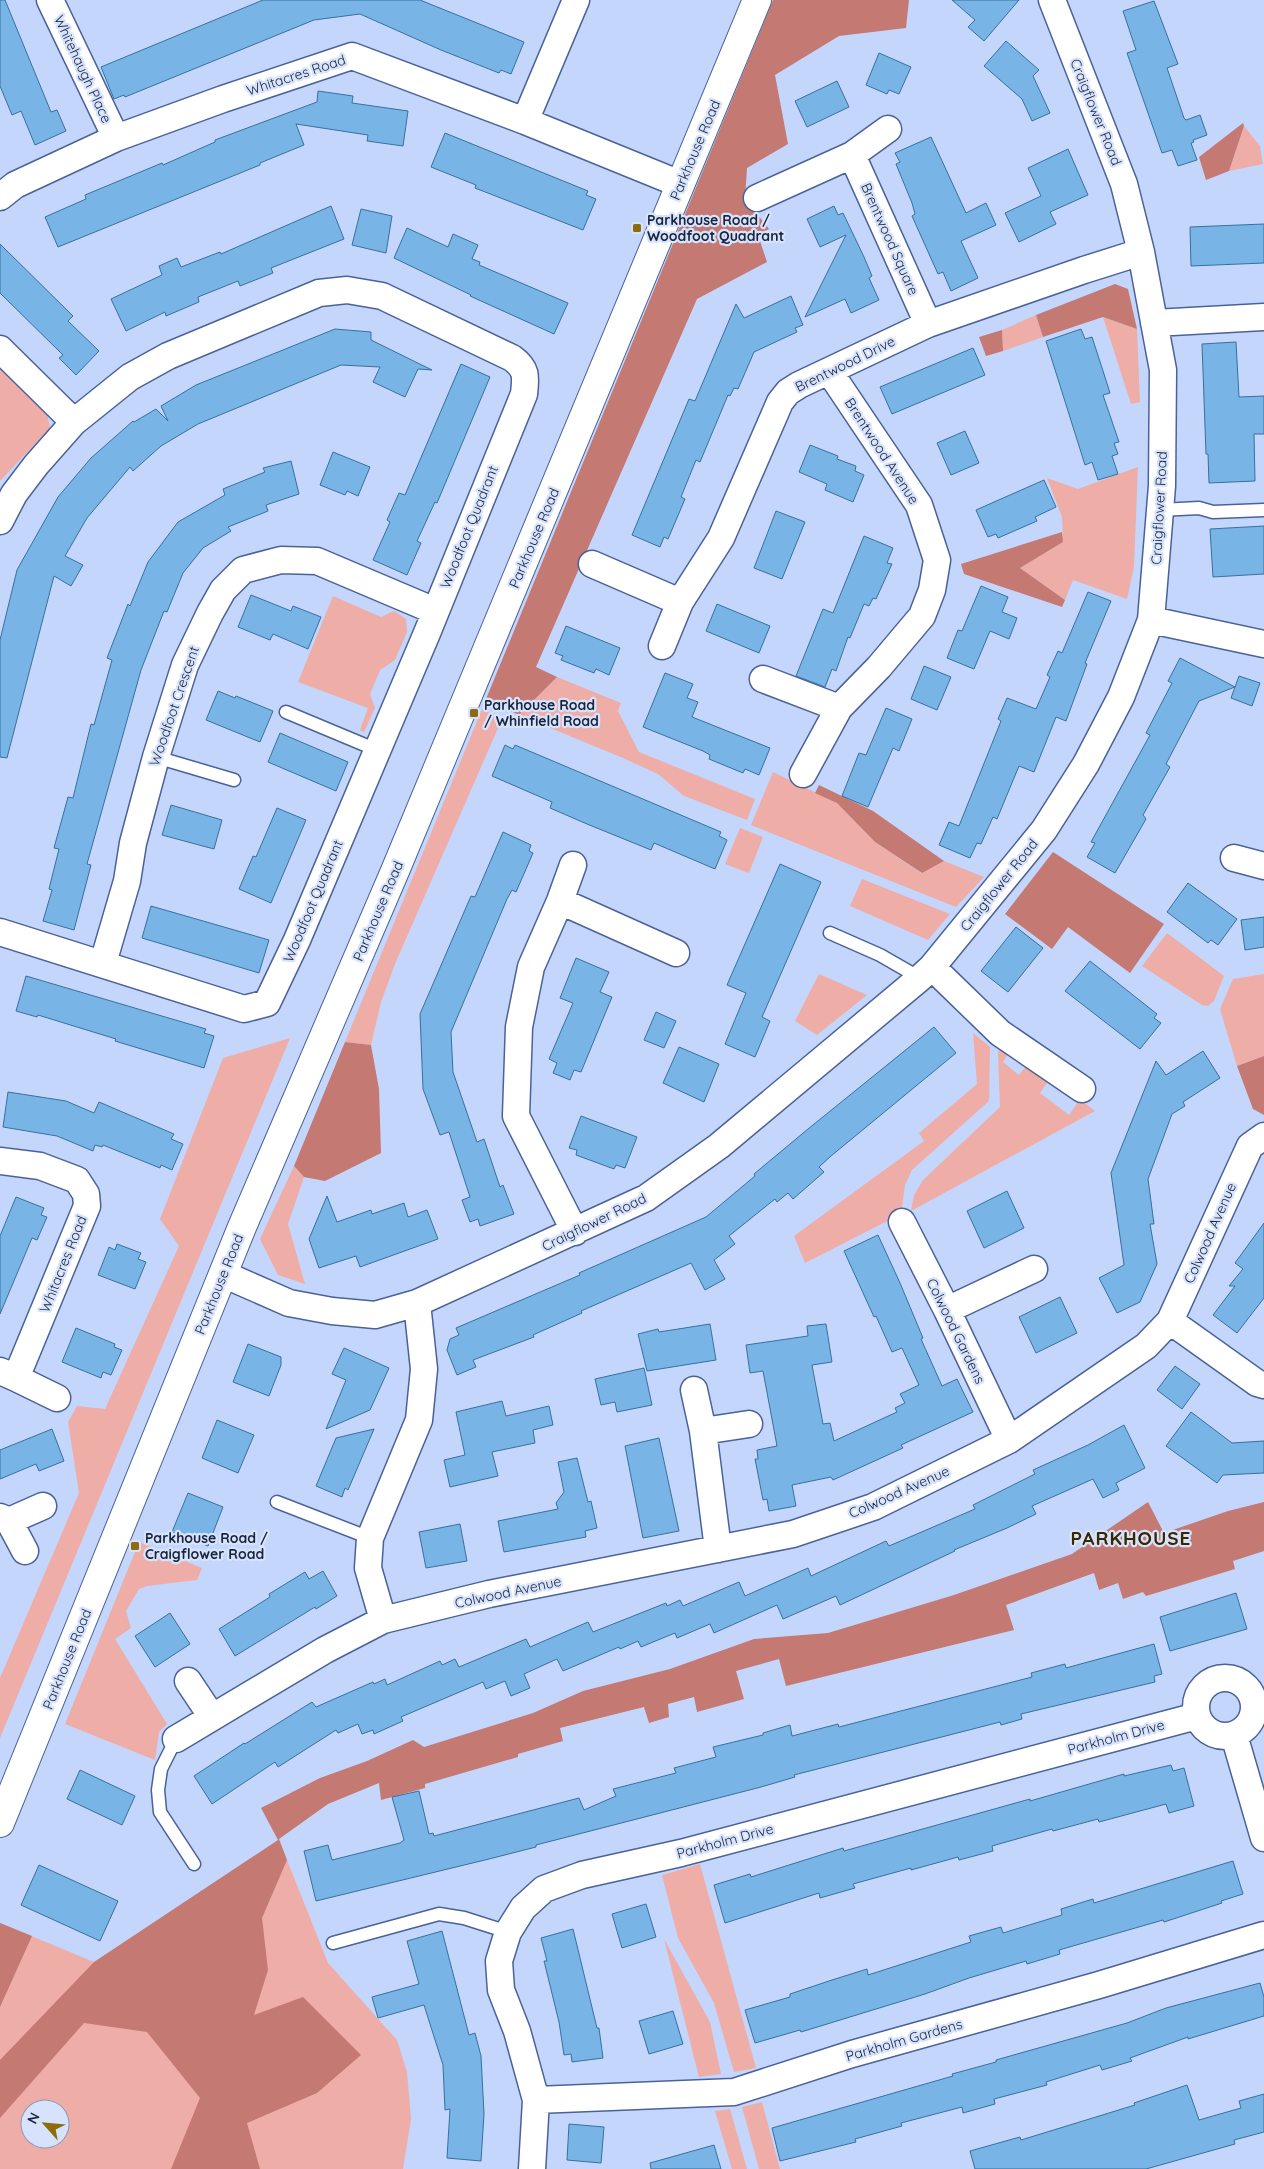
<svg xmlns="http://www.w3.org/2000/svg" width="1264" height="2169" font-family="Quicksand,sans-serif">
	<style>
		.green { fill: #efada7; fill-rule: evenodd }
		.forest { fill: #c47973 }
		.building { fill: #79b4e6; stroke: #38709e }
		.lines { fill: none; stroke-linecap: round; stroke-linejoin: round }
		.service-casing { stroke: #4a6299; stroke-width: 15 }
		.minor-casing { stroke: #4a6299; stroke-width: 29 }
		.secondary-casing { stroke: #4a6299; stroke-width: 30 }
		.service { stroke: #fff; stroke-width: 12 }
		.minor { stroke: #fff; stroke-width: 26 }
		.secondary { stroke: #fff; stroke-width: 28 }
		.poi-dot { fill: #8e6b0f; stroke: #d7e3fd; stroke-width: 2 }
		.labels { text-anchor: middle; dominant-baseline: central; stroke-width: 4.5; stroke-linejoin: round; paint-order: stroke }
		.street-label { font-size: 14px; fill: #1a253c; stroke: #d7e3fd }
		.poi-label { font-size: 14px; font-weight: bold; fill: #1a253c; stroke: #d7e3fd; text-anchor: start }
		.district-label { font-size: 19px; font-weight: bold; letter-spacing: 1px; fill: #382800; stroke: #d7e3fd }
	</style>
	<rect width="100%" height="100%" fill="#c4d6fc"/>
	<path class="green" d="M1244,126L1260,146L1263,164L1229,171Z
		M1036,315L1043,337L1003,351L1002,330Z
		M1103,317L1137,329L1140,402L1131,404Z
		M0,363L46,408L50,428L0,481Z
		M1138,467L1134,567L1127,599L1073,580L1065,600L1020,568L1063,542L1062,517L1047,478L1078,489Z
		M333,596L381,617L394,611L406,619L407,632L395,660L380,670L370,694L375,708L364,732L360,730L368,708L298,682Z
		M557,677L621,703L618,711L639,752L755,799L747,820L684,796L658,774L623,758L519,715Z
		M482,709L502,719L395,964L381,1002L371,1045L345,1042Z
		M773,772L837,803L875,842L921,873L944,861L984,877L956,907L751,825Z
		M740,828L763,837L749,873L725,864Z
		M862,879L950,914L928,940L850,906Z
		M1167,933L1224,976L1214,1001L1208,1006L1202,1005L1142,966Z
		M819,974L867,995L817,1035L795,1021Z
		M1264,974V1056L1237,1066L1220,1009L1233,979Z
		M973,1033L990,1047L989,1101L912,1170L905,1185L901,1214L805,1263L794,1236L924,1141L919,1133L977,1084Z
		M290,1038L0,1738V1678L79,1493L68,1422L77,1406L105,1409L179,1246L160,1219L223,1058Z
		M1002,1042L1012,1048L1003,1062L1019,1075L1031,1060L1051,1077L1040,1093L1069,1115L1080,1099L1095,1111L911,1211L914,1195L923,1180L1000,1107L998,1053Z
		M294,1166L304,1177L288,1224L305,1284L278,1275L260,1239Z
		M139,1542L202,1568L197,1580L147,1586L139,1589L126,1611L131,1628L115,1639L167,1724L159,1732L155,1760L65,1724Z
		M279,1840L328,1963L397,2040L407,2072L411,2119L403,2169H0V1923L94,1962ZM30,2109H60V2139H30Z
		M700,1864L756,2068L734,2072L714,2003L678,1938L662,1875Z
		M664,1939L710,2022L721,2074L699,2077Z
		M762,2102L780,2169H759L742,2107Z
		M730,2109L747,2169H732L715,2111Z"/>
	<path class="forest" d="M773,0H909L906,28L839,36L775,75L788,144L747,168L745,199L769,229L758,235L767,262L697,299L536,667L557,677L519,715L486,699Z
		M1243,123L1244,126L1229,171L1206,180L1199,157Z
		M1115,284L1128,289L1137,329L1103,317L1043,337L1036,315Z
		M1002,330L1003,351L986,356L979,337Z
		M1062,532L1063,542L1020,568L1065,600L1062,607L964,574L961,564Z
		M819,785L873,811L944,861L922,873L875,842L837,803L815,793Z
		M1053,852L1164,924L1130,973L1068,927L1052,949L1005,914Z
		M345,1042L371,1045L379,1089L381,1153L325,1181L304,1177L294,1166Z
		M1264,1056V1115L1253,1109L1237,1066Z
		M1148,1502L1164,1533L1228,1511L1264,1502V1551L1233,1561L1235,1569L1146,1596L1143,1592L1123,1599L1118,1583L1099,1590L1094,1573L1006,1605L1014,1630L786,1686L779,1659L736,1671L744,1699L697,1712L694,1697L668,1704L669,1717L649,1723L644,1707L560,1728L563,1741L518,1754V1757L425,1784V1788L381,1800L379,1783L328,1804L279,1839L287,1860L262,1918L268,1970L254,2015L303,1997L361,2055L317,2093L247,2123L260,2169H171L200,2098L147,2032L84,2023L0,2118V2060L94,1962L278,1840L261,1808L320,1778L367,1761L413,1740L424,1747L533,1713L583,1691L670,1669L754,1639L828,1633L954,1595L1072,1554Z
		M0,1923L32,1936L0,2007Z"/>
	<path class="building" d="M0,0H5L51,112L57,110L66,131L35,145L21,111L12,115L0,86Z
		M263,0H420L524,42L511,74L501,70L499,73L441,50L360,14L314,20L125,97L124,95L114,99L101,67Z
		M952,0H1019L984,41L968,27L975,20Z
		M1154,1L1178,64L1167,68L1184,118L1186,120L1200,115L1207,135L1193,140L1194,142L1191,143L1197,160L1178,166L1172,150L1162,153L1127,53L1136,50L1123,11Z
		M1006,41L1039,70L1033,76L1050,113L1032,121L1022,99L984,66Z
		M879,53L911,67L899,94L889,90L887,94L866,85Z
		M837,81L849,107L807,127L795,101Z
		M318,91L353,96L352,103L408,111L403,146L367,141L368,135L296,124L304,145L260,163V165L58,247L45,217L86,199L85,195L162,163L163,165L215,142V140L317,102Z
		M445,133L588,191L586,195L596,199L583,230L475,188L476,185L431,167Z
		M931,137L966,213L986,203L996,225L961,241L978,278L951,291L943,272L938,274L912,216L915,214L912,203L896,164L900,162L895,153Z
		M1068,149L1088,195L1050,212L1056,224L1019,242L1005,213L1041,196L1028,168Z
		M331,206L344,239L271,268L273,273L240,286L238,281L198,297L199,302L166,316L165,312L126,331L111,299L162,275L159,266L177,258L181,267L220,252L221,254Z
		M834,206L838,215L843,213L864,257L872,276L869,278L879,300L851,313L845,299L805,317L846,235L820,247L807,219Z
		M361,209L392,216L386,253L352,245Z
		M1264,224V263L1191,266L1190,227Z
		M407,228L448,247L453,234L478,245L472,259L480,262L479,265L568,303L554,334L470,296L471,295L394,258Z
		M0,244L73,316L68,321L99,351L76,375L59,358L63,355L0,293Z
		M791,296L803,325L795,328L797,332L754,352L738,389L734,388L730,396L728,395L700,462L696,460L681,497L685,499L668,539L664,537L660,547L632,535L689,399L695,401L736,304L744,318Z
		M335,329L371,332V340L432,370L418,369L405,397L373,382L380,367L341,365L198,424L161,446L133,471L130,467L87,518L65,556L83,565L71,586L54,576L7,758L0,757V640L17,570L58,497L91,458L133,421L134,422L156,409L168,421L161,406L196,385Z
		M1081,329L1085,339L1092,337L1104,374L1110,393L1103,395L1119,442L1114,443L1118,454L1112,456L1118,474L1098,480L1092,462L1085,465L1046,341Z
		M1236,342L1239,397L1264,396V434H1254L1255,481L1209,483L1208,454H1206L1202,344Z
		M973,348L985,375L892,414L880,387Z
		M461,364L490,377L437,503L435,502L417,541L421,543L407,575L373,560L390,522L387,520L399,493L405,495Z
		M965,431L979,463L951,475L937,443Z
		M810,445L838,456L837,459L856,466L855,471L864,475L853,502L825,490L827,484L799,472Z
		M333,452L370,467L358,496L347,491L345,495L320,485Z
		M291,461L299,494L266,505L268,511L228,527L231,531L203,548L183,573L167,612L164,611L141,670L87,864L91,865L74,930L43,921L52,890L49,889L59,849L54,848L68,797L73,798L91,724L94,725L112,660L107,658L128,604L130,606L148,562L178,522L225,495L223,489L265,472L263,468Z
		M1044,480L1056,507L1035,517L1037,521L998,538L996,534L988,537L976,510Z
		M776,511L805,522L782,579L754,568Z
		M1264,526V574L1213,577L1210,529Z
		M864,536L893,548L887,563L892,564L876,599L873,598L869,606L864,604L850,638L848,637L836,671L832,669L825,687L796,676L823,609L833,613Z
		M981,586L1008,597L1002,612L1017,618L1009,639L990,631L974,669L947,658L958,630L962,631Z
		M1088,592L1111,601L1085,663L1087,664L1066,721L1056,717L1034,772L1019,766L997,819L993,817L981,844L977,843L970,858L939,845L949,822L959,826L1001,721L998,719L1007,698L1036,709L1050,677L1047,675L1058,651L1062,653Z
		M251,595L291,611L293,606L321,617L308,649L273,634L270,640L238,627Z
		M717,604L770,626L759,653L706,631Z
		M566,626L620,648L609,675L596,669L594,673L561,660L563,656L555,653Z
		M1180,658L1235,687L1239,676L1260,683L1252,706L1231,698L1235,687L1199,701L1166,764L1170,767L1143,815L1146,819L1115,873L1087,857L1095,843L1091,842L1150,735L1146,733L1172,683L1168,681Z
		M924,666L951,677L937,710L911,699Z
		M665,673L693,684L687,698L698,702L692,717L770,748L759,775L745,769L743,773L709,759L710,755L703,751L643,727Z
		M218,691L235,698L236,696L273,711L260,742L206,720Z
		M886,708L912,719L899,751L893,748L868,807L842,796L859,753L866,755Z
		M280,733L348,762L336,791L268,762Z
		M505,745L513,749L515,745L721,832L719,836L727,840L715,869L654,843L651,850L587,824L550,808L552,802L492,776Z
		M171,805L222,820L214,849L162,835Z
		M277,808L306,820L271,903L239,889L253,856L256,857Z
		M503,832L531,845L529,851L533,853L516,892L512,890L507,899L451,1032L453,1072L477,1142L484,1139L500,1187L503,1185L514,1214L480,1226L478,1219L470,1222L462,1200L470,1197L449,1132L440,1135L423,1089L420,1014L471,896L475,897Z
		M780,864L821,882L762,1017L770,1021L755,1057L725,1044L746,993L727,985Z
		M1188,883L1237,919L1218,945L1211,940L1208,943L1167,912Z
		M151,906L269,940L259,973L142,938Z
		M1264,917V947L1245,950L1241,920Z
		M1016,927L1043,948L1008,992L981,971Z
		M576,958L609,972L600,992L612,997L581,1072L574,1070L570,1080L553,1073L557,1063L549,1059L573,1003L560,998Z
		M1090,961L1157,1014L1154,1018L1161,1023L1140,1049L1065,991Z
		M26,976L206,1029L204,1033L214,1036L204,1068L115,1041L116,1039L38,1015L37,1017L16,1011Z
		M656,1012L676,1021L664,1048L644,1040Z
		M934,1027L956,1053L831,1156L819,1167L824,1172L793,1199L788,1193L777,1202L775,1199L729,1236L735,1244L714,1260L725,1279L705,1290L691,1263L581,1311L582,1313L533,1335L534,1337L473,1360L476,1367L457,1375L447,1350L450,1339L459,1335L456,1328L580,1275L579,1273L706,1217L755,1176L754,1174L808,1129Z
		M679,1047L719,1064L704,1102L663,1083Z
		M1203,1051L1220,1078L1183,1102L1185,1106L1172,1114L1148,1179L1154,1224H1150L1157,1264L1140,1302L1117,1313L1099,1278L1124,1265L1111,1173L1156,1061L1166,1075Z
		M8,1092L66,1101L94,1113L99,1102L174,1134L171,1139L183,1144L172,1170L161,1165L160,1168L103,1145L102,1147L95,1145L93,1151L57,1136L3,1127Z
		M581,1116L637,1137L625,1168L616,1165L614,1169L576,1155L577,1150L569,1148Z
		M1007,1191L1024,1228L984,1248L967,1211Z
		M327,1196L337,1222L371,1210L372,1214L404,1203L408,1217L427,1210L438,1239L360,1267L356,1256L319,1268L309,1239Z
		M16,1197L44,1208L41,1215L47,1217L37,1240L32,1238L0,1314V1236Z
		M1264,1223V1298L1237,1333L1213,1315L1235,1286H1229L1243,1269L1235,1263Z
		M878,1235L900,1283L923,1338L921,1339L942,1386L957,1379L973,1412L901,1445L903,1448L833,1480L831,1477L792,1485L796,1506L769,1511L767,1499L763,1500L755,1459H758L757,1450L777,1446L763,1371L750,1373L746,1345L808,1336L807,1326L826,1324L832,1362L812,1365L823,1424L830,1423L834,1441L897,1412L895,1408L905,1403L900,1394L919,1385L902,1348L892,1352L876,1316L874,1317L844,1251Z
		M117,1244L141,1253L138,1259L146,1262L135,1289L98,1275L109,1247L115,1250Z
		M1060,1297L1077,1333L1036,1353L1019,1317Z
		M710,1324L716,1360L647,1371L638,1334L658,1329L659,1332Z
		M76,1328L115,1344L114,1347L122,1350L111,1375L103,1372L101,1378L62,1362Z
		M248,1344L281,1357V1365L269,1396L233,1382Z
		M344,1348L389,1368L370,1410L326,1429L346,1380L332,1374Z
		M1175,1366L1200,1384L1182,1409L1157,1390Z
		M644,1368L652,1405L617,1412L615,1402L601,1405L595,1379Z
		M502,1401L506,1416L549,1406L553,1425L533,1430L535,1443L492,1452L498,1476L450,1487L444,1460L465,1455L456,1412Z
		M1191,1412L1232,1443L1264,1441V1473L1223,1475L1217,1483L1166,1446Z
		M217,1420L254,1435L238,1473L202,1458Z
		M1124,1425L1145,1468L1116,1483L1119,1490L1103,1498L1093,1479L1032,1506L1036,1514L1007,1528L954,1550L955,1551L840,1605L836,1596L783,1619L777,1605L714,1633L710,1624L677,1638L675,1633L641,1647L638,1641L620,1649L619,1647L563,1671L557,1659L524,1674L530,1688L511,1696L505,1681L486,1689L483,1682L401,1717L403,1721L374,1734L373,1730L362,1734L358,1724L338,1733L336,1730L278,1767L275,1762L212,1804L194,1776L244,1743L245,1744L312,1702L316,1707L373,1682L374,1684L385,1679L387,1685L440,1661L442,1665L455,1659L459,1667L526,1639L530,1647L588,1622L593,1632L666,1603L667,1606L680,1600L683,1606L739,1582L745,1596L808,1568L811,1576L886,1541L889,1546L975,1509L973,1505L1035,1474L1033,1470L1088,1445Z
		M52,1429L64,1461L39,1471L36,1464L0,1479V1450Z
		M374,1429L348,1490L345,1488L342,1497L316,1486L336,1438Z
		M659,1438L679,1531L643,1538L625,1446Z
		M577,1458L588,1502L591,1501L597,1528L585,1531L586,1537L504,1552L498,1521L558,1509L556,1503L564,1492L558,1462Z
		M188,1493L223,1507L208,1546L172,1532Z
		M460,1524L467,1561L426,1568L419,1532Z
		M323,1571L337,1596L316,1609L315,1607L235,1656L219,1629L270,1597L269,1594L305,1572L309,1579Z
		M1236,1593L1247,1629L1170,1651L1160,1617Z
		M170,1613L190,1644L155,1667L135,1636Z
		M1154,1644L1162,1674L1154,1676L1155,1682L1021,1714L1022,1719L1001,1725L1000,1722L794,1775L795,1777L761,1787L536,1845V1847L489,1859L316,1901L304,1851L328,1845L332,1860L400,1843L404,1840L392,1797L419,1791L429,1834L433,1833L434,1836L579,1798L584,1810L616,1796L613,1789L676,1773L674,1768L716,1757L713,1747L763,1735V1733L790,1725L792,1736L838,1724L839,1727L1032,1677L1031,1673L1065,1664L1066,1668Z
		M1171,1765L1173,1771L1184,1768L1194,1806L1169,1813L1166,1804L1099,1822L1098,1819L1053,1831L1052,1829L992,1846L993,1851L959,1860L958,1857L911,1870V1868L853,1884L855,1888L820,1898L819,1893L725,1923L714,1885L750,1874L751,1877L843,1848L844,1851L1030,1799V1801L1124,1774V1776Z
		M80,1770L135,1796L122,1825L67,1799Z
		M1233,1861L1243,1894L1221,1901L1222,1903L1164,1922L1163,1920L1059,1950L1060,1954L1027,1964L1026,1961L969,1978L925,1994L801,2032L800,2030L755,2043L745,2010L790,1997V1994L832,1980L867,1969L868,1975L971,1942L969,1936L1001,1927L1003,1933L1062,1915L1061,1909L1093,1899L1094,1903Z
		M39,1865L118,1901L100,1941L21,1905Z
		M646,1904L656,1937L622,1948L612,1914Z
		M573,1929L597,2028H599L603,2058L572,2062L571,2054L564,2055L559,2022L544,1961H547L541,1938Z
		M442,1931L469,2035L475,2033L481,2056L484,2114L481,2161L447,2158L450,2109L445,2110L443,2065L424,2005L378,2018L372,1997L419,1984L407,1941Z
		M1260,1983L1264,1997V2016L1188,2039V2037L1130,2058L1132,2061L1102,2070L1100,2065L1046,2082L1047,2085L994,2099L995,2104L963,2113L962,2107L901,2123L902,2126L855,2139L856,2142L780,2161L772,2128L953,2076L952,2074L996,2062V2060L1127,2023L1166,2008Z
		M673,2011L683,2044L649,2054L639,2021Z
		M1187,2085L1199,2120L1241,2108L1239,2101L1264,2094V2132L1234,2140L1235,2144L1146,2169H975L970,2151L1020,2137L1021,2140L1135,2105L1134,2103Z
		M569,2124L604,2127L601,2163L567,2160Z
		M714,2145L721,2169H651L650,2163Z"/>
	<g class="lines">
		<g class="service-casing">
			<path id="service" d="M1160,510L1199,508L1213,512L1264,510
				M286,712L377,750
				M156,757L234,780
				M830,933L880,955L920,978
				M277,1502L370,1538
				M176,1739L161,1769L158,1790L160,1812L194,1864
				M333,1943L439,1914L464,1918L508,1932"/>
		</g>
		<g class="minor-casing">
			<path id="minor" d="M50,0L116,138
				M525,121L576,0
				M852,155L928,324
				M0,197L15,185L116,138L223,99L352,56L525,121L680,184
				M757,198L852,155L888,129
				M1154,323L1264,317
				M0,349L74,422
				M0,521L14,494L36,465L74,422L130,377L168,356L319,293L347,290L382,296L512,358C527,369 526,376 524,394L427,633L297,940L267,1003L244,1009L0,932
				M592,564L680,602
				M1151,620L1264,644
				M662,646L680,602L721,538L780,402L788,392L799,385L928,324L1084,270L1141,252
				M763,679L839,708
				M803,774L839,708L879,667L922,616L932,590L937,560L919,505L829,371
				M1234,858L1264,866
				M573,865L560,901L531,967L519,1027L516,1116L575,1232
				M560,901L676,953
				M103,963L127,881L133,843L156,757L185,665L210,613L223,590L243,570L281,560L317,561L435,611
				M932,967L1000,1033L1082,1089
				M0,1161L40,1166L77,1180L86,1194L87,1206L16,1378L0,1371
				M902,1222L947,1310L1009,1440
				M223,1274L289,1303L332,1311L375,1315L417,1303L646,1198L719,1146L920,978L932,967L1044,830L1086,764L1121,697L1151,620L1162,486L1163,370L1141,252L1124,184L1052,0
				M947,1310L1034,1269
				M1170,1321L1257,1383L1264,1385
				M16,1378L57,1398
				M694,1390L703,1431L718,1549
				M703,1431L749,1424
				M0,1517L9,1521L25,1551
				M9,1521L43,1506
				M383,1620L368,1568L370,1538L419,1420L424,1369L417,1303
				M1196 1707a29 29 0 1 1 58 0a29 29 0 1 1-58 0Z
				M188,1681L212,1717
				M1234,1735L1264,1838
				M176,1739L325,1650L383,1620L489,1594L793,1534L873,1507L1009,1440L1146,1346L1170,1321L1250,1146L1264,1136
				M536,2100L734,2092L852,2054L1099,1985L1264,1935
				M532,2169L536,2100L517,2031L501,1990L499,1961L508,1932L523,1908L544,1889L582,1875L681,1853L1197,1716"/>
		</g>
		<g class="secondary-casing">
			<path id="secondary" d="M0,1823L242,1227L395,871L757,0"/>
		</g>
		<use href="#service" class="service"/>
		<use href="#minor" class="minor"/>
		<use href="#secondary" class="secondary"/>
	</g>
	<g class="poi-dot">
		<rect x="632" y="223" width="10" height="10" rx="2.5"/>
		<rect x="469" y="708" width="10" height="10" rx="2.5"/>
		<rect x="130" y="1541" width="10" height="10" rx="2.5"/>
	</g>
	<g class="labels">
		<g class="street-label">
			<text transform="translate(83 69) rotate(65)">Whitehaugh Place</text>
			<text transform="translate(296 75) rotate(-18)">Whitacres Road</text>
			<text transform="translate(1096 112) rotate(68)">Craigflower Road</text>
			<text transform="translate(695 150) rotate(-67)">Parkhouse Road</text>
			<text transform="translate(890 239) rotate(66)">Brentwood Square</text>
			<text transform="translate(845 364) rotate(-26)">Brentwood Drive</text>
			<text transform="translate(882 451) rotate(57)">Brentwood Avenue</text>
			<text transform="translate(1159 508) rotate(-87)">Craigflower Road</text>
			<text transform="translate(469 527) rotate(-68)">Woodfoot Quadrant</text>
			<text transform="translate(534 538) rotate(-67)">Parkhouse Road</text>
			<text transform="translate(174 706) rotate(-71)">Woodfoot Crescent</text>
			<text transform="translate(999 885) rotate(-51)">Craigflower Road</text>
			<text transform="translate(313 901) rotate(-67)">Woodfoot Quadrant</text>
			<text transform="translate(378 911) rotate(-67)">Parkhouse Road</text>
			<text transform="translate(594 1222) rotate(-26)">Craigflower Road</text>
			<text transform="translate(1210 1233) rotate(-66)">Colwood Avenue</text>
			<text transform="translate(63 1264) rotate(-68)">Whitacres Road</text>
			<text transform="translate(219 1284) rotate(-68)">Parkhouse Road</text>
			<text transform="translate(956 1331) rotate(64)">Colwood Gardens</text>
			<text transform="translate(899 1492) rotate(-24)">Colwood Avenue</text>
			<text transform="translate(508 1592) rotate(-12)">Colwood Avenue</text>
			<text transform="translate(67 1659) rotate(-68)">Parkhouse Road</text>
			<text transform="translate(1116 1737) rotate(-15)">Parkholm Drive</text>
			<text transform="translate(725 1841) rotate(-15)">Parkholm Drive</text>
			<text transform="translate(904 2040) rotate(-16)">Parkholm Gardens</text>
		</g>
		<g class="poi-label">
			<text x="647" y="220">Parkhouse Road /<tspan x="647" dy="16">Woodfoot Quadrant</tspan></text>
			<text x="484" y="705">Parkhouse Road<tspan x="484" dy="16">/ Whinfield Road</tspan></text>
			<text x="145" y="1538">Parkhouse Road /<tspan x="145" dy="16">Craigflower Road</tspan></text>
		</g>
		<g class="district-label">
			<text x="1131" y="1538">PARKHOUSE</text>
		</g>
	</g>
	<g transform="translate(45 2124) rotate(297)"><circle r="24" fill="#d7e3fd" stroke="#8b97b0"/>
	<path d="M0-4L9 19L0 12L-9 19Z" fill="#8e6b0f"/>
	<text y="-8" font-size="14" font-weight="bold" text-anchor="middle" fill="#1a253c">N</text>
	</g>
</svg>
